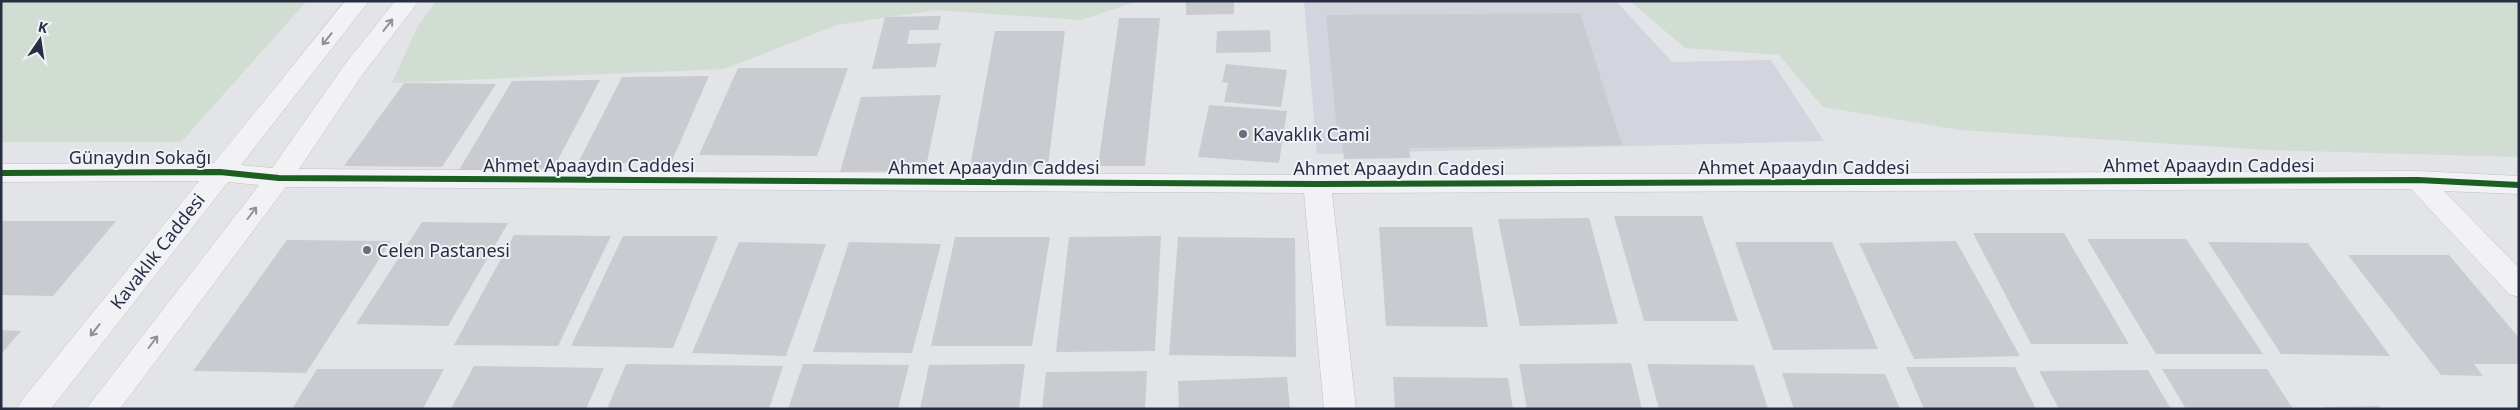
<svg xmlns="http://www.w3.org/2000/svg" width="2520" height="410" font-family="'Noto Sans',sans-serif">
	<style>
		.built { fill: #d2d5dd }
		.green { fill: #d1dcd2 }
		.building { fill: #c9cbd0 }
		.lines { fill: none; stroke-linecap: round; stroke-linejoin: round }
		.minor-casing { stroke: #bfc1c6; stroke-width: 1 }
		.minor { fill: #f2f2f4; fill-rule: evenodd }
		.cycleway-casing { stroke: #f0f2f7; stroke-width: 9 }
		.cycleway { stroke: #1b5e20; stroke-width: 6 }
		.oneway { stroke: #8c909c }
		.poi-dot { fill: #686e7d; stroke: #f0f2f7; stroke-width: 2 }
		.labels { text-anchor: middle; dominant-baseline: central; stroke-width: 4; stroke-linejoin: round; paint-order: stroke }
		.poi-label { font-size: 18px; fill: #272e43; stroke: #f0f2f7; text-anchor: start }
		.street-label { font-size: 18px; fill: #272e43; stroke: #f0f2f7 }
	</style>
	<rect width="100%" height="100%" fill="#e2e4e8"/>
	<path class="built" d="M1304,1H1616L1672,62L1771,60L1824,141L1317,154Z"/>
	<path class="green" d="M1,1H307L181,142H1Z
		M436,1H1138L1081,20L936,10L837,25L724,69L392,83L418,26Z
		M1630,1H2519V157L2266,150L1960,130L1823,107L1779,55L1685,48Z"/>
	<path class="building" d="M1186,1H1234V14L1186,15Z
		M1580,13L1622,145L1409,148L1410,158L1344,159L1342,143H1338L1326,15Z
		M941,16L938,30H910L907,44L941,43L936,67L872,69L885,17Z
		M1119,18H1160L1145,166H1098Z
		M1270,30L1271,52L1216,53L1217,31Z
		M995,31H1065L1048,166L970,167Z
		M1226,64L1287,70L1281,107L1224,102L1228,83L1222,82Z
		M738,68H848L817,156L699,155Z
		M709,76L671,163H578L622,77Z
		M600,80L553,169L459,170L512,81Z
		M404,83L496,84L442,167L344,166Z
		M941,95L925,171L840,172L861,97Z
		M1209,105L1287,111L1279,163L1198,157Z
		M1614,216H1702L1738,321H1644Z
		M1589,218L1618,324L1520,326L1498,219Z
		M1,221H116L53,296L1,295Z
		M422,222L508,223L448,326L356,324Z
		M1379,227H1472L1488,327L1386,326Z
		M1973,233H2064L2129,344H2031Z
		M514,235L611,236L558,346L454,345Z
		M623,236H718L673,348L571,346Z
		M1161,236L1155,351L1056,352L1069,237Z
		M955,237H1050L1032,346H931Z
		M1178,237L1295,238L1296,357L1169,355Z
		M2087,239H2186L2263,354H2156Z
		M287,240L391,241L306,373L193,371Z
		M1956,241L2020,356L1914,359L1859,243Z
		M739,242L826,244L786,356L692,353Z
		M849,242L941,244L912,353L813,352Z
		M1735,242H1832L1878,349L1773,350Z
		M2208,242L2308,243L2390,356L2281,354Z
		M2348,255H2449L2519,338V364H2474L2483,376L2441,375Z
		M1,330L21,331L1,354Z
		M1631,363L1642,409H1527L1519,364Z
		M626,364L783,366L769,409H607Z
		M803,364L909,365L898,409H788Z
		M1025,364L1019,409H920L929,365Z
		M1647,364L1754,365L1768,409H1659Z
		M474,366L604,368L586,409H451Z
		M1906,367H2015L2036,409H1924Z
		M317,369H444L423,409H292Z
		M2162,369H2267L2293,409H2186Z
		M2148,370L2171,409H2059L2039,371Z
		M1147,371L1145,409H1042L1046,372Z
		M1782,373L1885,374L1900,409H1794Z
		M1287,377L1290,409H1179L1178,381Z
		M1393,377L1508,378L1513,409H1395Z
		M2379,406L2381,409H2326L2324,407Z"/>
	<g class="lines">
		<g class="minor-casing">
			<path id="minor" d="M345,1H369L241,165L272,168L345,64L395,1H419L363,74L299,169L1317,175L2418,171L2519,176V194L2444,191L2519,268V297L2509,294L2411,189L1332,193L1356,409H1324L1304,193L286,187L120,409H86L259,185L228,182L51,409H17L22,400L199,181L1,182V164L214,163Z"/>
		</g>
		<use href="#minor" class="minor"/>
		<g class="cycleway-casing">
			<path id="cycleway" d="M1,173L220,172L279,178L1317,184L2418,180L2519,185"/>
		</g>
		<use href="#cycleway" class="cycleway"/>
	</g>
	<defs><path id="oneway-shaft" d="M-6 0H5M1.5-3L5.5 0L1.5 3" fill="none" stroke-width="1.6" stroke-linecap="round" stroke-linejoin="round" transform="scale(1.25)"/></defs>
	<g class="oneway">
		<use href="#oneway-shaft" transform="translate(388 25) rotate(-52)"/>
		<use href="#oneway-shaft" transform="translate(327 39) rotate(129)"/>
		<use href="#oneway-shaft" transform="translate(252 213) rotate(-53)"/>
		<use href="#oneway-shaft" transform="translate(95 330) rotate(128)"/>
		<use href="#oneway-shaft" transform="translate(153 342) rotate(-53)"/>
	</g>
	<g class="poi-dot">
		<circle cx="1243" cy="134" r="5"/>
		<circle cx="367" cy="250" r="5"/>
	</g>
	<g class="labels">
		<g class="poi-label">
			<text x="1253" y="134">Kavaklık Cami</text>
			<text x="377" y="250">Celen Pastanesi</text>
		</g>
		<g class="street-label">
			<text x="140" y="157">Günaydın Sokağı</text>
			<text x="589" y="165">Ahmet Apaaydın Caddesi</text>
			<text x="2209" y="165">Ahmet Apaaydın Caddesi</text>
			<text x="994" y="167">Ahmet Apaaydın Caddesi</text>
			<text x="1804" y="167">Ahmet Apaaydın Caddesi</text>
			<text x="1399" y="168">Ahmet Apaaydın Caddesi</text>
			<text transform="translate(157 251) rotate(-52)">Kavaklık Caddesi</text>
		</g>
	</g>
	<rect width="2520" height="410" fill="none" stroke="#272e43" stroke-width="5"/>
	<g transform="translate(40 40) rotate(13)" stroke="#f0f2f7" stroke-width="4" paint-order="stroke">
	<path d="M0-4L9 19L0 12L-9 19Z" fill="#272e43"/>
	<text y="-8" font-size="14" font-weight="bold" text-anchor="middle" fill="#272e43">K</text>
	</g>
</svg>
